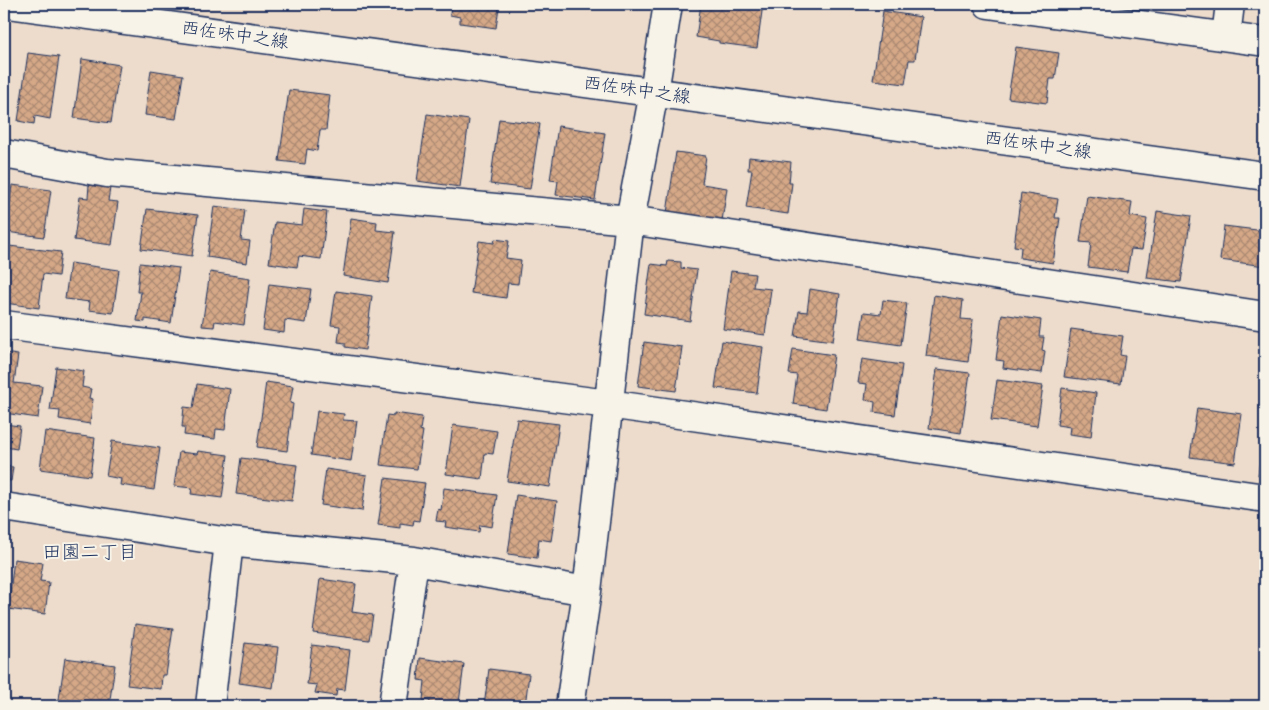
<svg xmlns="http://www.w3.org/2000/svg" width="1269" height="710" font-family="'Architects Daughter','Klee One',sans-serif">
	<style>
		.building { fill: url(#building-cross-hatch); stroke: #1b2f5e }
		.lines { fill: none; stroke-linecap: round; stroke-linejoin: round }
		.minor-casing { stroke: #1b2f5e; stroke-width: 31 }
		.major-casing { stroke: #1b2f5e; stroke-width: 31 }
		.minor { stroke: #f7f3e8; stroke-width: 28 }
		.major { stroke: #f7f3e8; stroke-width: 28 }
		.labels { text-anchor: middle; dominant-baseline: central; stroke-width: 4; stroke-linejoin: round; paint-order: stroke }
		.street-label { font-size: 18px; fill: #1b2f5e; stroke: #f7f3e8 }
		.neighbourhood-label { font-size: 19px; fill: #1b2f5e; stroke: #f7f3e8 }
	</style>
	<defs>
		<pattern id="building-cross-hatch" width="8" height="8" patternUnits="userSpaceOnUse" patternTransform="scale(1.25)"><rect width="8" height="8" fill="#d5a887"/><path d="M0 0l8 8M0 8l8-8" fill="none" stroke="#ac8972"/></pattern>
	</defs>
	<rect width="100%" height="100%" fill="#eddccb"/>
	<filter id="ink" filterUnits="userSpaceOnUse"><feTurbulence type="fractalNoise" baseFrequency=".02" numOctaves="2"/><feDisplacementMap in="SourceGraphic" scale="10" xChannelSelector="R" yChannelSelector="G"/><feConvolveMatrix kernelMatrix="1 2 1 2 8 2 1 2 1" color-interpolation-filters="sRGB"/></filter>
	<g filter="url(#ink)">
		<path class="building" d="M451,4H493V6L499,7L496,28L460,23V17L450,15Z
			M701,4H763L757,48L719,43V41L696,37Z
			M1261,4H1265V13L1260,12Z
			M883,11L921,17L915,60H909L905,84L873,80Z
			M1016,47L1059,53L1055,79H1050L1047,103L1008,98Z
			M28,53L59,57L50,119L35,116L34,124L18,121Z
			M82,59L120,65L111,123L74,118Z
			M151,70L183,75L176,119L145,115Z
			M289,90L330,95L326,130H320L317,151L307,149L305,164L279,161Z
			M427,114L469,120L460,187L417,181Z
			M499,119L540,124L530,189L490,184Z
			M558,126L605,133L595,200L556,195L558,181L550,180Z
			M676,152L706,156L702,184L727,188L722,221L667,213Z
			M749,157L791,162L789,183H792L788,214L746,208L752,170H748Z
			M12,185L51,190L44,237L6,232Z
			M89,185L110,188L108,201L118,202L112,245L74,240L80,197L88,198Z
			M1021,193L1058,199L1055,218H1060L1053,263L1020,258L1021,247L1014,246Z
			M1087,196L1132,202L1130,216L1147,219L1142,250L1131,249L1127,272L1088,267L1091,243L1080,242Z
			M214,206L245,210L241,240L250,241L247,263L207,257Z
			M147,209L198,215L192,256L141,249Z
			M304,209L327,212L321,259L299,256L297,267L269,263L275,222L302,225Z
			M1157,211L1191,216L1181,282L1147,278Z
			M351,218L377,222L376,230L395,232L388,283L343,276Z
			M1224,226L1265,231V266L1220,260Z
			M495,239L509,241L506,258L521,260L518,284L508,283L506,298L471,293L479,241L494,243Z
			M9,246L61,252L58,276L43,274L39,308L5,303L7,287L4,286V263H7Z
			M668,261L681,262V268L697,270L690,321L644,314L651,264L667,266Z
			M70,263L119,270L113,313L89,310L90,302L65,299Z
			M140,263L179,268L171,323L145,319V322L137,321L141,292H137Z
			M731,271L755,274L753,287L771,289L765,335L723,329Z
			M210,272L250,278L244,325L215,321L214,327L202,326Z
			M269,284L311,289L306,323L285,320L284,333L263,330Z
			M810,289L840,294L833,341L795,336L799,311L807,312Z
			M336,291L372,296L365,350L345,347V343L338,342L340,326L331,325Z
			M934,295L963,300L961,319L973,320L968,362L926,356Z
			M883,300L907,303L901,345L860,339L864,312L881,314Z
			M1002,314L1041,320L1039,337H1044L1042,350L1045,351L1042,373L1003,368L1004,361L996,360Z
			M1071,329L1123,336L1120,355L1125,356L1121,384L1064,377Z
			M722,341L763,347L757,393L715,388Z
			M644,342L682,347L676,391L638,386Z
			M793,349L834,355L826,409L793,404L797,375L789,374Z
			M4,353L18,355L14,383L42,386L38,418L4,413Z
			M862,359L902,365L895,415L874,412L875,402L865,400L867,384L858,383Z
			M56,367L84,371L82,387L91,389L89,398L93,399L90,424L59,419L60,411L50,410Z
			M937,369L970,373L961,433L929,428Z
			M997,380L1043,386L1037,426L991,420Z
			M266,382L293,386L290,403L293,404L287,451L257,447Z
			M197,384L230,389L225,430L216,429L215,439L184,435L185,427H182L184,407L193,408Z
			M1062,388L1096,393L1091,437L1069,434L1070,427L1057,425Z
			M1197,408L1242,414L1235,463L1190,457Z
			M317,411L344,414L343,420L357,421L351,461L311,455Z
			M394,413L422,417L420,430L423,431L417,469L380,465L387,415L394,416Z
			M517,419L559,424L550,487L507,481Z
			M1265,422V476L1258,475Z
			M4,424L20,426L17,449L5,447L4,451Z
			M453,425L497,431L493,454L485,453L482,479L446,474Z
			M45,431L95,438L90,476L40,469Z
			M112,441L160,448L154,490L120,485L121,479L106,476Z
			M198,451L228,455L222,498L191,494L192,488L174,486L179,452L197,454Z
			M241,458L297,465L292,501L236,494Z
			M4,466L13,467L11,481L4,480Z
			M326,469L367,475L362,511L321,505Z
			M385,478L425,483L419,521L414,520L413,525L400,523V528L378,525Z
			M444,488L497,495L492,527L480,525L479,532L445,527L446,522L436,521L438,509L441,510Z
			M516,495L557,501L551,541L539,539L537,558L508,554Z
			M14,559L43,563L40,581L49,582L45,614L8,609Z
			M320,579L356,584L352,612L373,615L369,640L313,633Z
			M135,624L173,629L166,675H162L161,689L127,685Z
			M245,643L278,647L273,688L239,683Z
			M312,645L350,650L345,690L337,689L336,696L315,693L317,685L307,684Z
			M65,658L115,665L109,706H58Z
			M420,658L464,664L459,703H453V706H429L430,701L423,700L425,681L418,680Z
			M489,669L529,674L525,706H484Z
			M129,701L166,706H129Z
			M242,703L264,706H241Z
			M268,703L284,705V706H268Z"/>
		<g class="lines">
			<g class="minor-casing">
				<path id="minor" d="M988,4L1265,42
					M1226,36L1230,4
					M4,154L107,173L630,220L1265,316
					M4,325L608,404L1265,498
					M4,507L229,542L414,561L587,591
					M210,706L229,542
					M393,706L414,561
					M570,706L587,591L630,220L654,92L668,4"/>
			</g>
			<g class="major-casing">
				<path id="major" d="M8,4L1265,176"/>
			</g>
			<use href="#minor" class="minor"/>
			<use href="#major" class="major"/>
		</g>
	</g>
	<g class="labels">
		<g class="street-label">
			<text transform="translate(235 35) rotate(8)">西佐味中之線</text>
			<text transform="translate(637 90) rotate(8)">西佐味中之線</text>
			<text transform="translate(1038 145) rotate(8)">西佐味中之線</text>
		</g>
		<g class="neighbourhood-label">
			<text x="90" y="552">田園二丁目</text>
		</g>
	</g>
	<rect width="1269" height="710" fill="none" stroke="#f7f3e8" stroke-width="20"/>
	<rect x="10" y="10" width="1249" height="690" fill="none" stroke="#1b2f5e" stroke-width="2" filter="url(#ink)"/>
</svg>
